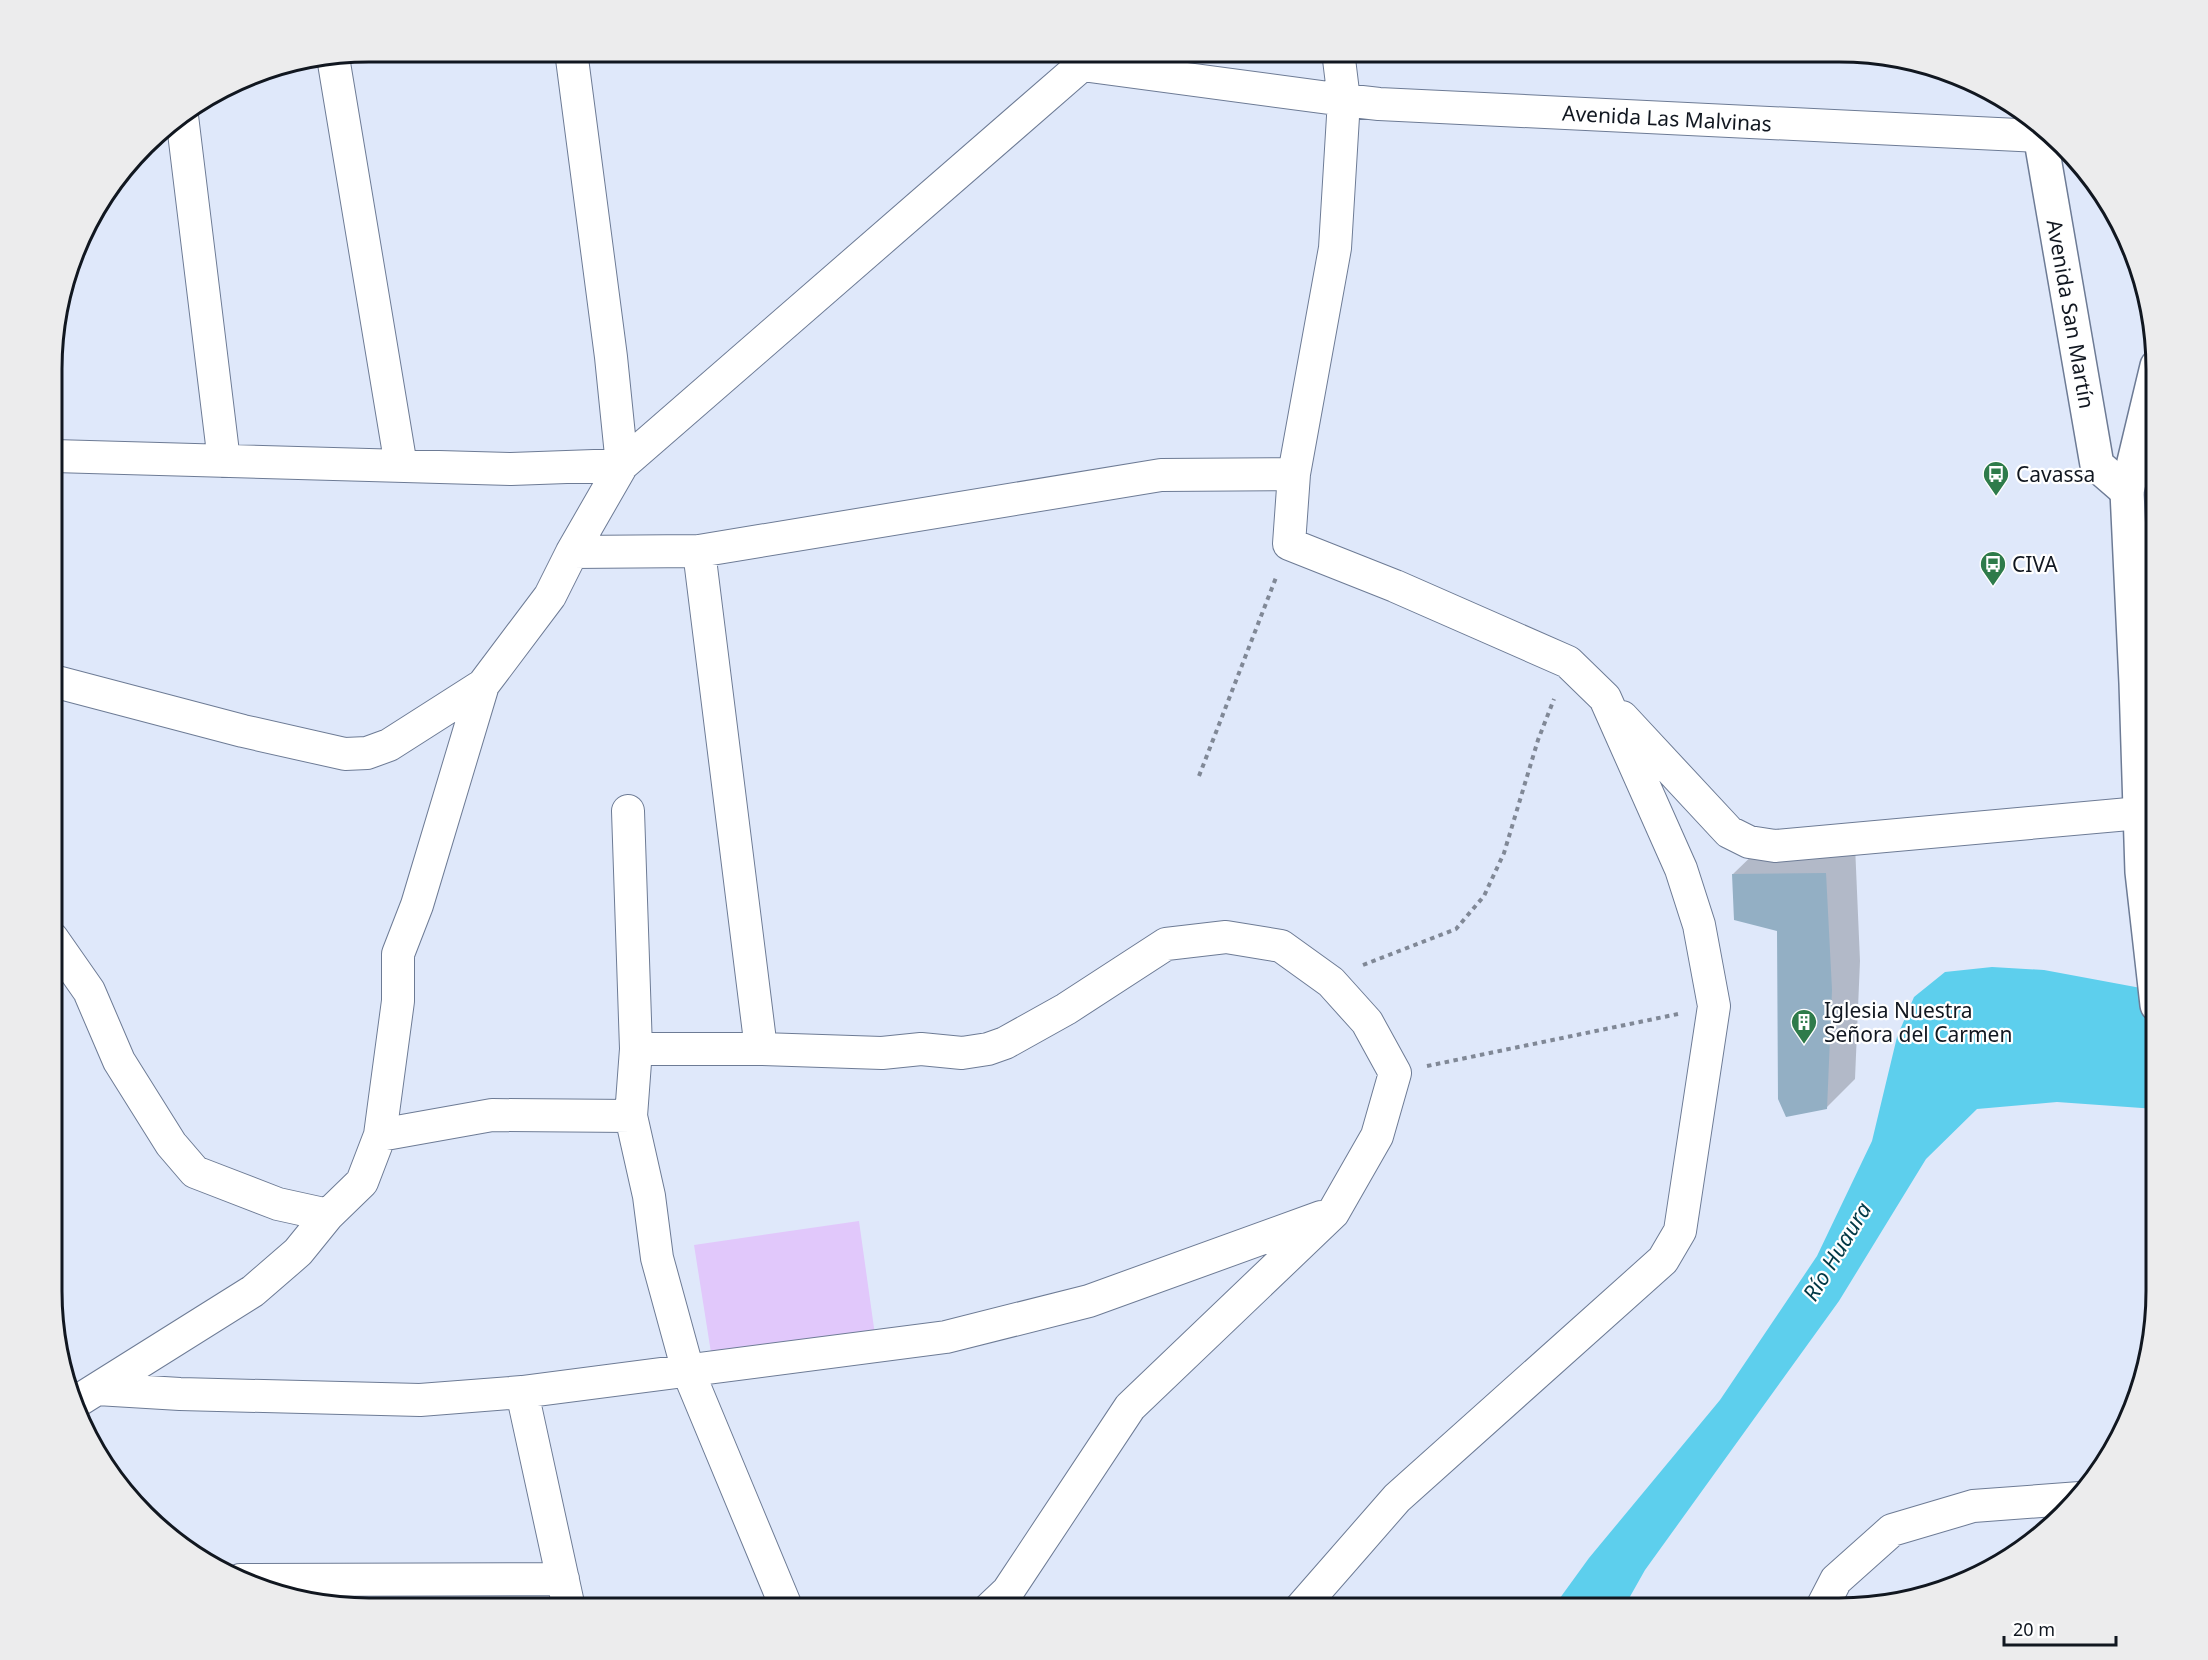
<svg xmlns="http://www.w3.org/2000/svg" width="2208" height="1660" font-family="'Noto Sans',sans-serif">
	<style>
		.green { fill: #e1c8fb }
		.water { fill: #5dcfed }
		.shadow { fill: #0003 }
		.building { fill: #93afc4 }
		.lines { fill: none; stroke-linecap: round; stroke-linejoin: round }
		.street-casing { stroke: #6d7b95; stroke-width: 34 }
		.secondary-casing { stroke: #6d7b95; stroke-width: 36 }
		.primary-casing { stroke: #6d7b95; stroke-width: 36 }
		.path { stroke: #808896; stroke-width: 4; stroke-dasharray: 4.5 4.5; stroke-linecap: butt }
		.street { stroke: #fff; stroke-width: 32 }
		.secondary { stroke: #fff; stroke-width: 33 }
		.primary { stroke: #fff; stroke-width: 33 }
		.labels { text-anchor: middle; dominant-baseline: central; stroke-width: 4.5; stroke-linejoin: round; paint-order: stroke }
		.street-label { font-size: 21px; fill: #111720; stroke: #fff }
		.poi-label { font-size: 21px; fill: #111720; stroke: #fff; text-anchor: start }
		.water-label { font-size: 22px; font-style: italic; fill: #023946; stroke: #fff }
		.rim { fill: none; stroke: #111720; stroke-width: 3 }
	</style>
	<rect width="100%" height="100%" fill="#dfe8fa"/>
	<path class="green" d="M859,1221L875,1335L712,1359L694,1245Z"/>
	<path class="water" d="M1992,967L2044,970L2157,991L2156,1109L2057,1102L1977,1109L1926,1159L1839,1301L1645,1570L1623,1609H1552L1589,1558L1720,1400L1817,1256L1872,1141L1897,1037L1914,997L1945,972Z"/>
	<path class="shadow" d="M1855,845L1860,961L1855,1079L1826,1108L1778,930L1733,874L1762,846Z"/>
	<path class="building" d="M1826,873L1832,990L1827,1109L1786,1117L1778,1099L1777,931L1734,920L1732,874Z"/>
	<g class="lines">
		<g class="street-casing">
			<path id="street" d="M1080,51L1082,65L1344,100L1335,248L1294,474L1289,544L1395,586L1568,662L1605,698L1681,869L1699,925L1714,1006L1680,1231L1663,1260L1397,1498L1300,1609
				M1338,51L1344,100L1379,104L2040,136
				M333,57L401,466
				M182,116L224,461
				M54,456L511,469L622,465L1082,65
				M699,551L761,1049
				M572,552L699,551L1161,475L1294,474
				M53,681L243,731L345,754L367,753L389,745L483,685
				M1622,717L1729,832L1749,842L1775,846L2140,813
				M628,811L636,1049L631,1116L649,1196L657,1258L688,1371L787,1609
				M52,938L89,991L119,1061L171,1144L195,1172L278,1204L328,1215
				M636,1049H761L882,1053L921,1049L962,1053L988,1049L1005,1043L1066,1009L1166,944L1226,937L1281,946L1331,982L1367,1022L1395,1073L1377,1136L1333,1213L1130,1407L1008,1591L989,1609
				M380,1135L492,1115L631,1116
				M97,1389L180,1394L420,1400L522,1392L946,1337L1089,1301L1321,1217
				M522,1392L569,1608
				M76,1402L253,1291L298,1252L328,1215L362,1182L380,1135L398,1001V954L417,905L483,685L550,596L572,552L622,465L611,357L571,51
				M240,1580L563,1579
				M1821,1609L1836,1580L1892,1530L1973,1506L2080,1498"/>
		</g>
		<g class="secondary-casing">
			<path id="secondary" d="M2038,123L2097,465L2127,491"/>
		</g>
		<g class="primary-casing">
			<path id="primary" d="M2157,1005L2142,872L2136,683L2127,491L2157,366"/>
		</g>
		<path class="path" d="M1199,776L1277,575
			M1363,965L1456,929L1484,896L1504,853L1538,740L1554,699
			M1427,1066L1678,1014"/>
		<use href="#street" class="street"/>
		<use href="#secondary" class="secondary"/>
		<use href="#primary" class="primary"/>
	</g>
	<defs>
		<g id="bus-pin" transform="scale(1.35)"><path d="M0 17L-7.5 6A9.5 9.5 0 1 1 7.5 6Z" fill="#2e7b4a" stroke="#fff"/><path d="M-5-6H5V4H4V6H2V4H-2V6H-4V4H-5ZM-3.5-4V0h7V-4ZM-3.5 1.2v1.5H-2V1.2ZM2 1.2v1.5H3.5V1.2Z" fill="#fff"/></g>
		<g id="building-pin" transform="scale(1.35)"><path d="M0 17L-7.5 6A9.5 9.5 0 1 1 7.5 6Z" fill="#2e7b4a" stroke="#fff"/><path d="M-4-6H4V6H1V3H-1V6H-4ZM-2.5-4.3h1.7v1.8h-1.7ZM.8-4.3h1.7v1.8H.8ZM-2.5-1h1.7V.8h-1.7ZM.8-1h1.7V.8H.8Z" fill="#fff"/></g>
	</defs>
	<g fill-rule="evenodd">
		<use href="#bus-pin" x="1996" y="474"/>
		<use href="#bus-pin" x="1993" y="564"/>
		<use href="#building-pin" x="1804" y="1022"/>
	</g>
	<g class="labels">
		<g class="street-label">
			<text transform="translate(1667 118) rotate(3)">Avenida Las Malvinas</text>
			<text transform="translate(2071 314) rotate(80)">Avenida San Martín</text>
		</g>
		<g class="poi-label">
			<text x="2016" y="474">Cavassa</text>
			<text x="2012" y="564">CIVA</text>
			<text x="1824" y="1010">Iglesia Nuestra<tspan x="1824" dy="24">Señora del Carmen</tspan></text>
		</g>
		<g class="water-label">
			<text transform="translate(1836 1251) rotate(-59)">Río Huaura</text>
		</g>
	</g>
	<path d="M0 0H2208V1660H0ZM369 62H1839A307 307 0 0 1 2146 369V1291A307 307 0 0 1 1839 1598H369A307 307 0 0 1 62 1291V369A307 307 0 0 1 369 62Z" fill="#ececed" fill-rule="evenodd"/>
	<path class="rim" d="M369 62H1839A307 307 0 0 1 2146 369V1291A307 307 0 0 1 1839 1598H369A307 307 0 0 1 62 1291V369A307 307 0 0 1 369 62Z"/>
	<path d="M2004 1636v9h112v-9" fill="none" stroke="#111720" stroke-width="3"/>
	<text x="2013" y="1636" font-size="18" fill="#111720" stroke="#ffffff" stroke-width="4.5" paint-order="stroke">20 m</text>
</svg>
